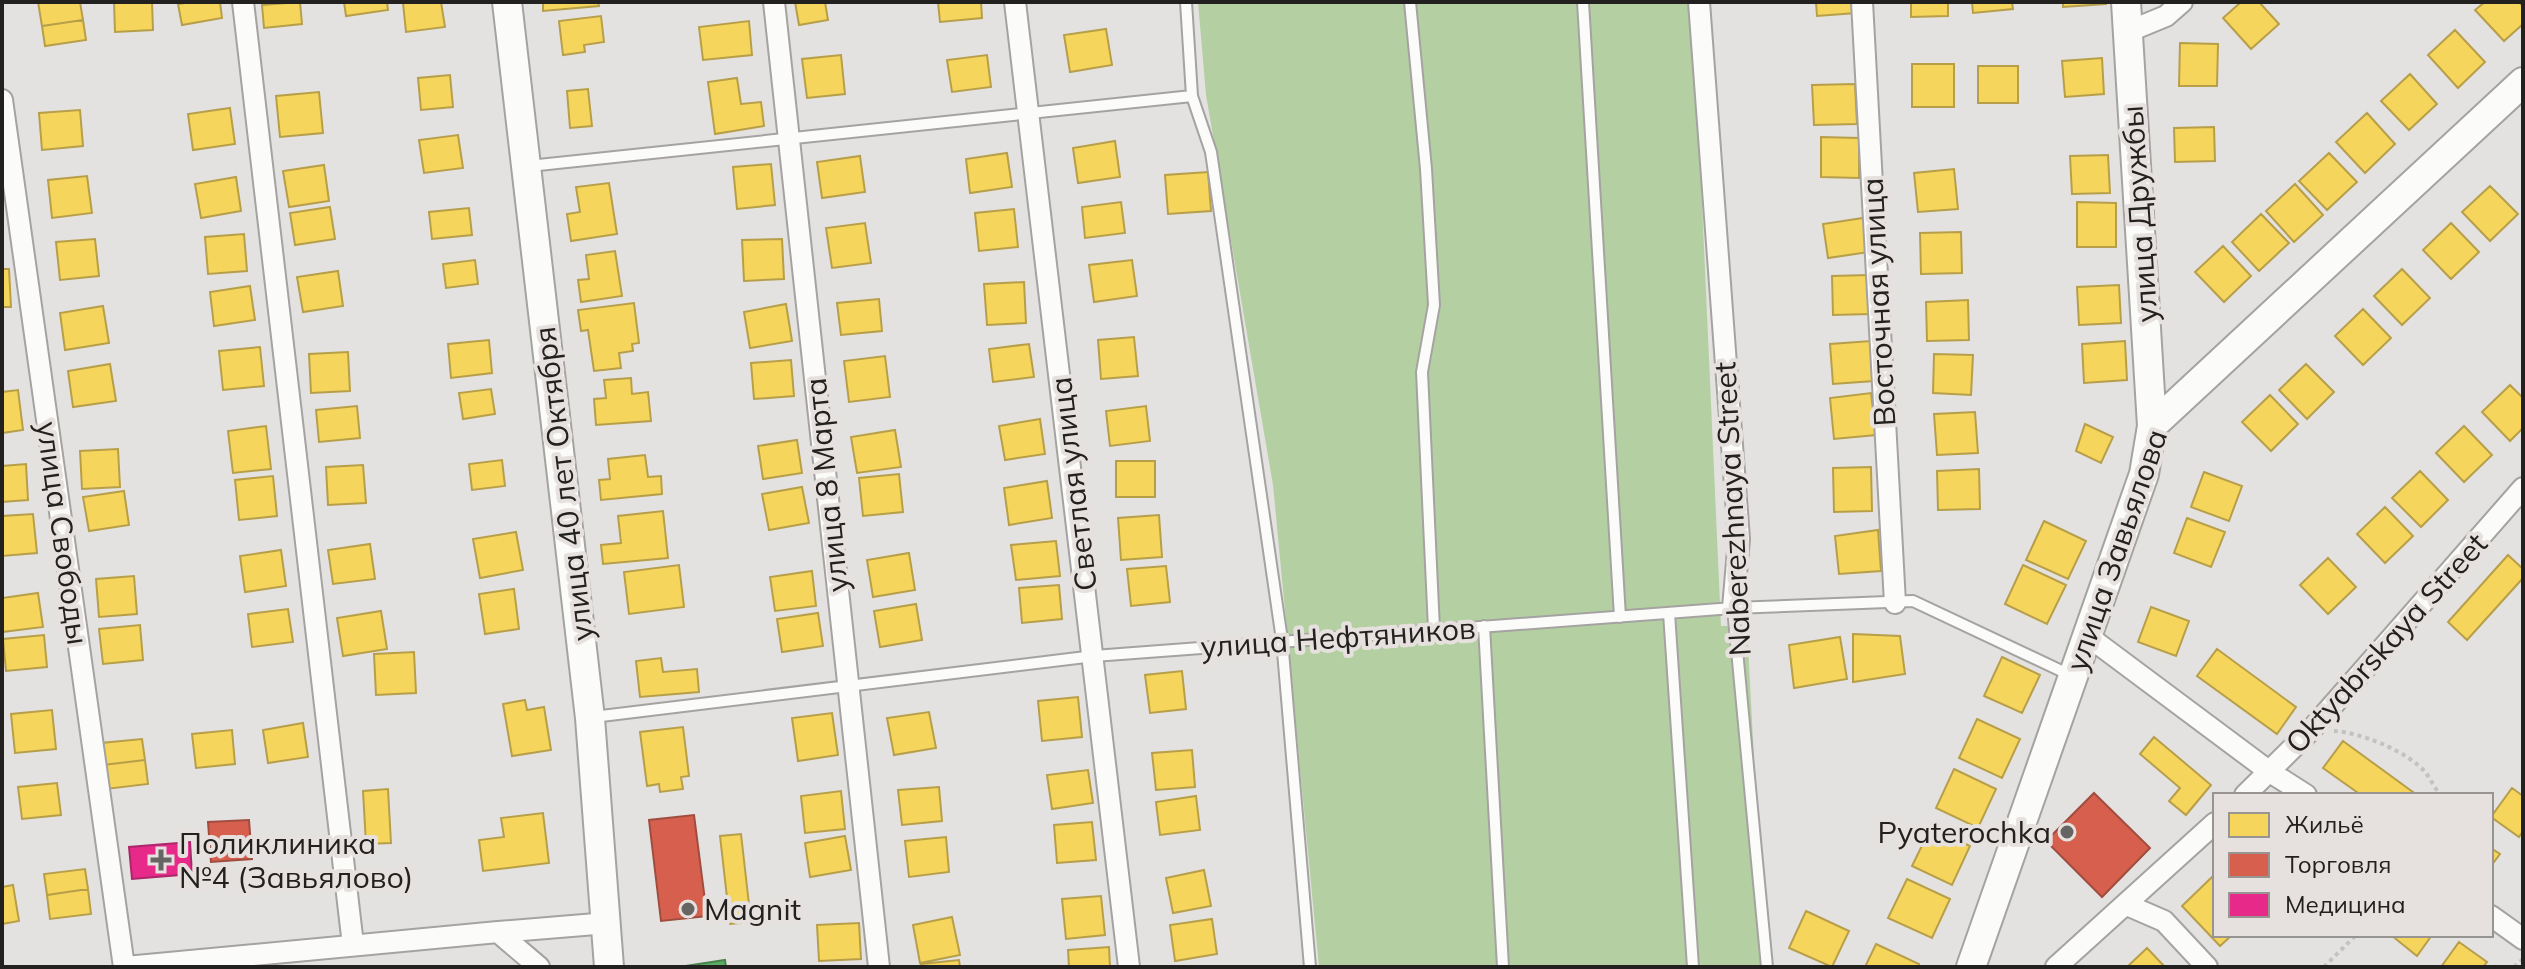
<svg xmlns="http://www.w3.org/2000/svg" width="2525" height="969" font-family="Mulish,sans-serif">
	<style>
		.green { fill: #b4d0a2 }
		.homes { fill: #f6d55c; stroke: #b79f4a; stroke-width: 2 }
		.shops { fill: #d6604d; stroke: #a04d40; stroke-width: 2 }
		.health { fill: #e7298a; stroke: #ac276a; stroke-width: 2 }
		.public { fill: #5aae61; stroke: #4a844e; stroke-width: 2 }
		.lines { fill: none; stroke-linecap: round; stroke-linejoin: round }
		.lane-casing { stroke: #a5a3a1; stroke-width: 14 }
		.street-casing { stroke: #a5a3a1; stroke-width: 24 }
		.secondary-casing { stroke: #a5a3a1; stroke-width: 32 }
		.path { stroke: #c3c1c1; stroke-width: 4; stroke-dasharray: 4 4; stroke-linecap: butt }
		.lane { stroke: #fbfbfa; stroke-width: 10 }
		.street { stroke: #fbfbfa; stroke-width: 20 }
		.secondary { stroke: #fbfbfa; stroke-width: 28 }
		.poi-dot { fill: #676563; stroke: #e6e1de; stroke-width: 3 }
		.labels { text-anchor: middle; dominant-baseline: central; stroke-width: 8; stroke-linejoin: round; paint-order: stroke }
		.street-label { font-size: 30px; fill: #232120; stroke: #e6e1de }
		.poi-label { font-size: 30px; fill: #232120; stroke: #e6e1de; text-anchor: start }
	</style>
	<rect width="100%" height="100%" fill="#e4e2e0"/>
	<path class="green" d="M1198,2H1693L1721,626H1747L1765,967H1319L1273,485L1206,95Z"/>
	<path class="homes" d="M38,2H80L83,20L42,26Z
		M114,2H152L153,30L115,32Z
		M192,2H220L222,18L182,25L178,4Z
		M262,2H300L262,5Z
		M300,2L302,24L264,28L262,5Z
		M344,2H387L388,10L346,16Z
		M441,2L445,27L406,32L403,3Z
		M543,2H598L599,6L543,11Z
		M795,2H825L828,20L799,25Z
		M938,2H981L982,18L940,22Z
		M1816,2H1855L1856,13L1817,16Z
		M1911,2H1948V16L1911,17Z
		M1972,2H2012L2013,9L1973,13Z
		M2063,2H2106V4L2063,7Z
		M2241,2H2259L2279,24L2251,49L2223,18Z
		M2485,2H2519L2523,7V24L2504,41L2475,10Z
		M601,16L604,42L584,45L585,52L563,55L559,21Z
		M83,20L86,40L45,46L42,26Z
		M749,21L752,55L703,60L699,27Z
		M1106,29L1112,65L1070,72L1064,35Z
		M2455,30L2485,62L2458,88L2428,55Z
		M2180,43L2218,44L2217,86H2179Z
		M841,55L845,94L807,98L802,59Z
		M987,55L991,87L952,92L947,60Z
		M2102,58L2104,94L2065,97L2062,61Z
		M1912,64H1954V107H1912Z
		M1978,66H2018V103H1978Z
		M2410,74L2437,104L2409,130L2381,101Z
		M450,75L453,107L421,110L418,78Z
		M737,78L741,104L761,102L764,126L715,134L708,82Z
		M1855,84L1857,124L1814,125L1812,85Z
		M588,89L592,126L570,128L567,91Z
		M319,92L323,133L280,137L276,96Z
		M230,108L235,144L193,150L188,114Z
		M80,110L83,146L42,150L39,113Z
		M2367,113L2395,144L2365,173L2336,142Z
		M2214,127L2215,161L2175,162L2174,128Z
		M458,135L463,168L424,173L419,140Z
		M1821,137L1859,138V178L1821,177Z
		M1115,141L1120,177L1078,183L1073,148Z
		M1007,153L1012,187L970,193L966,159Z
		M2329,153L2357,182L2327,210L2299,181Z
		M2108,155L2110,193L2072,194L2070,156Z
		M860,156L865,192L822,198L817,162Z
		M771,164L775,205L737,209L733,167Z
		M324,165L329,201L289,207L283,171Z
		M1954,169L1958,209L1918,212L1914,173Z
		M1208,172L1211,211L1168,214L1165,175Z
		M87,176L92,213L52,218L48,180Z
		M236,177L241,211L201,218L195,184Z
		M609,183L617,234L571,241L567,214L580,212L576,187Z
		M2295,184L2323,215L2294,242L2266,211Z
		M2490,186L2518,214L2490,241L2462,212Z
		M1121,202L1125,233L1085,238L1082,207Z
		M2077,202L2116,203V247H2077Z
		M330,207L335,239L295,245L290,213Z
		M469,208L472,235L432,239L429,212Z
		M1014,209L1018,247L979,251L975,213Z
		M2261,214L2289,243L2259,271L2232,242Z
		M1863,218L1869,252L1828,258L1823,224Z
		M865,223L871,263L832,268L826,228Z
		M2451,223L2479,252L2451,279L2423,250Z
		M1961,232L1962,273L1921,274L1920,233Z
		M244,234L247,271L208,274L205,237Z
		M95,239L99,276L60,280L56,242Z
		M782,239L784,279L744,281L742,240Z
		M2223,246L2251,276L2224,302L2195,272Z
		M615,251L622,296L581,302L578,280L589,279L586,255Z
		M475,260L478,284L446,288L443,264Z
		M1132,260L1137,296L1094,302L1089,265Z
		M2,269H9L11,307H2Z
		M2402,269L2430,298L2402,325L2374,296Z
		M338,271L343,306L303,312L297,277Z
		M1869,275L1871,314L1833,315L1832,276Z
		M1024,282L1026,323L987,325L984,284Z
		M2119,285L2121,323L2079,325L2077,287Z
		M250,286L255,320L214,326L210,292Z
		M879,299L882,331L841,335L837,303Z
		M1968,300L1969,340L1927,341L1926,302Z
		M634,303L639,343L632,344L633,351L619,353L621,368L594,371L588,330L581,331L578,310Z
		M786,304L792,341L750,348L744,312Z
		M103,306L109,343L65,350L60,313Z
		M2363,309L2391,338L2363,365L2335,336Z
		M1134,337L1138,376L1101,379L1098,340Z
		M489,340L492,373L451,378L448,344Z
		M1871,341L1874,381L1833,384L1830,344Z
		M2125,341L2127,380L2084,383L2082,344Z
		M1029,344L1034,377L993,382L989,349Z
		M260,347L264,386L223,390L219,351Z
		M348,352L350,391L311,393L309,354Z
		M1934,354L1973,355L1971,395L1933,393Z
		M885,356L890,397L849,402L844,361Z
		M791,360L794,396L754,399L751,363Z
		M110,364L116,401L73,407L68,371Z
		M2306,364L2334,392L2307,419L2279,390Z
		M631,378L632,394L648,392L651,421L596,425L594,399L606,398L604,380Z
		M2510,385L2523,398V428L2510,441L2482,412Z
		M491,389L495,414L463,419L459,393Z
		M18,390L23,430L2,433V392Z
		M1871,393L1876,435L1834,439L1830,398Z
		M2270,395L2298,424L2271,451L2242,422Z
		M357,406L360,438L319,442L316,410Z
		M1146,406L1150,441L1110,446L1106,411Z
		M1975,412L1978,453L1937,455L1934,414Z
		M1040,419L1045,454L1005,460L999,426Z
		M2085,424L2113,437L2101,463L2076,451Z
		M266,426L271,469L233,473L228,431Z
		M2464,426L2492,455L2464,482L2436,453Z
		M895,430L901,467L857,473L851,437Z
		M797,440L802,473L763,479L758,446Z
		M118,449L120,487L82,489L80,451Z
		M645,455L648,477L661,476L662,494L601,500L599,480L610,479L608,459Z
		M502,460L505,486L472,490L469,464Z
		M1116,461H1155V497H1116Z
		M26,464L28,500L2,502V466Z
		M363,465L366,503L328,505L326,467Z
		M1871,467L1872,511L1834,512L1833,468Z
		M1979,469L1980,509L1938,510L1937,471Z
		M2420,471L2448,500L2421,527L2392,498Z
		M2204,472L2242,486L2229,521L2191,507Z
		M899,474L903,512L863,516L859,478Z
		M273,476L277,516L239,520L235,480Z
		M1047,481L1052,518L1009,525L1004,488Z
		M802,487L809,523L769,530L762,494Z
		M124,491L129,525L89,531L83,497Z
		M2385,507L2413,536L2385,563L2357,534Z
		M663,511L668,558L603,564L601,545L621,543L618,516Z
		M33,514L37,553L2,556V516Z
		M1159,515L1162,557L1121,560L1118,518Z
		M2187,518L2225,532L2211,567L2174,553Z
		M2044,521L2086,541L2068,579L2026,560Z
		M1878,530L1881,571L1839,574L1835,536Z
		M516,532L523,570L480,578L473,539Z
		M1056,541L1060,576L1016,580L1011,545Z
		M370,544L375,579L333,584L328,550Z
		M281,550L286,586L245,592L240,556Z
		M909,553L915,590L873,597L867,560Z
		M2508,555L2523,569V578L2467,640L2448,622Z
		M2328,558L2356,587L2328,614L2300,585Z
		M679,565L684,607L629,614L624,572Z
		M2023,565L2066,585L2047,624L2005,604Z
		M1166,566L1170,602L1131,606L1127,569Z
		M812,571L816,606L775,611L770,577Z
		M134,576L137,614L99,617L96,579Z
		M1059,585L1062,619L1022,623L1019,588Z
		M514,589L519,629L485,634L479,594Z
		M38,593L43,627L2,632V598Z
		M916,604L922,640L880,647L874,611Z
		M2151,607L2189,621L2176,656L2138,642Z
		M288,609L293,642L252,647L248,614Z
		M381,611L387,649L343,656L337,618Z
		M818,613L823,646L782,652L777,619Z
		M140,625L143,660L103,664L99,629Z
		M1853,634L1900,636L1905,674L1853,682Z
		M44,635L47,667L6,671L3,639Z
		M1840,637L1847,679L1794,688L1789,645Z
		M2217,649L2296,707L2277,734L2197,676Z
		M414,652L416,693L376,695L374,654Z
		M2002,657L2040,675L2022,713L1984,696Z
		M661,658L663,672L697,669L699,692L640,697L636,661Z
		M1182,671L1186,709L1150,713L1145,675Z
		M1078,697L1082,737L1042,741L1038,701Z
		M525,700L527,710L544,707L551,750L512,756L503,704Z
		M52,710L56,749L15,753L11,714Z
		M929,712L936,748L894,755L887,718Z
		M832,713L838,755L798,761L792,718Z
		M1977,719L2020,739L2002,778L1959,758Z
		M303,723L308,757L268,763L263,730Z
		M683,727L689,776L681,777L683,789L660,792L659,784L647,786L640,732Z
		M232,730L235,764L196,768L192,734Z
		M2154,737L2211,785L2186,815L2169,801L2180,788L2140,754Z
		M142,739L145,760L103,765L101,743Z
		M2343,741L2417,795H2361L2323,768Z
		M1192,750L1195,787L1156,790L1152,753Z
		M145,760L148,784L106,789L103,765Z
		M1954,769L1996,789L1978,828L1936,808Z
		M1088,770L1093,803L1052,809L1047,775Z
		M57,783L61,815L22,819L18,787Z
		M939,787L942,821L902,825L898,790Z
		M2512,788L2523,796V831L2519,837L2491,817Z
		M388,789L391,843L366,844L363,791Z
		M841,791L845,829L805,833L801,796Z
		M1196,796L1200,830L1160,835L1156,802Z
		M543,813L549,863L483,871L479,840L504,837L501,818Z
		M1092,822L1096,860L1057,863L1054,825Z
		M1931,827L1970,846L1952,885L1912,866Z
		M741,834L751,922L730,924L720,836Z
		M845,836L851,870L810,877L805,843Z
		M946,837L949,872L909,877L905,841Z
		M2491,848L2500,854L2491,866Z
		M85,869L88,889L47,895L44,874Z
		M1204,870L1211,906L1173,913L1166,878Z
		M2212,877L2215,880V935H2232L2220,946L2182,906Z
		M1907,879L1950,899L1932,938L1888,918Z
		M13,885L19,921L2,924V887Z
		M88,889L91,914L50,919L47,895Z
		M1101,896L1105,935L1066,939L1062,899Z
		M1806,911L1849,931L1832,967L1789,948Z
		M952,917L960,955L920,963L913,925Z
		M1212,919L1217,954L1175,961L1170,925Z
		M859,923L861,959L819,961L817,925Z
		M2391,935H2432L2417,956Z
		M2459,942L2487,962L2483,967H2441Z
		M1876,944L1919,964L1918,967H1865Z
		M1109,947L1110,967H1069L1068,950Z
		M2147,948L2165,967H2127Z
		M959,960L960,967H921V964Z"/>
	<path class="shops" d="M2094,793L2150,848L2102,897L2046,841Z
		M694,815L707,916L661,921L649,820Z
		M249,820L252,859L211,862L208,822Z"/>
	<path class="health" d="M190,842L192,874L132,879L129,847Z"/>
	<path class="public" d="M725,960L726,967H679Z"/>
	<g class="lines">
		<g class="lane-casing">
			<path id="lane" d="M1186,2L1192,96L1211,152L1282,640L1310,967
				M1410,2L1426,169L1434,305L1422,372L1434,629
				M1583,2L1620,617
				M529,166L1192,96
				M1733,608L1767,967
				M1669,613L1693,967
				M1484,626L1503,967
				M593,717L1094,656L1733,608L1913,601L2070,675"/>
		</g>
		<g class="street-casing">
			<path id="street" d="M243,2L353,945
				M774,2L879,967
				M1015,2L1129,967
				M1699,2L1739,539L1733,608
				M1862,2L1895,603
				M2127,32L2166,16L2182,2
				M2,100L124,967
				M2089,637L2270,772L2306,795
				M2245,795L2311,730L2523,488
				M2127,905L2164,921L2207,967
				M2491,916L2523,939
				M498,932L608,923
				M126,967L498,932L539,967
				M2056,967L2215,823"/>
		</g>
		<g class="secondary-casing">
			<path id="secondary" d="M507,2L590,718L609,967
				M2152,426L2523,82
				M1971,967L2144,474L2152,426L2126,2"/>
		</g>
		<path class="path" d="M2334,731C2360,732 2409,752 2426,773C2431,780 2435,788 2440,795
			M2324,967L2356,935
			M2514,967L2523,959"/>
		<use href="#lane" class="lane"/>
		<use href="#street" class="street"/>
		<use href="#secondary" class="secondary"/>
	</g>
	<g class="poi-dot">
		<circle cx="2067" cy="832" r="8"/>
		<path d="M157 848h8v8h8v8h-8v8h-8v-8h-8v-8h8z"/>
		<circle cx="688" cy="909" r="8"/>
	</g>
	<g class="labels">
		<g class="street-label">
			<text transform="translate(2139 214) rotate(-94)">улица Дружбы</text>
			<text transform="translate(1878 302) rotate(-93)">Восточная улица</text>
			<text transform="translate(563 484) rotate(-97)">улица 40 лет Октября</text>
			<text transform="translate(1073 484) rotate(-97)">Светлая улица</text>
			<text transform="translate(826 485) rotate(-96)">улица 8 Марта</text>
			<text transform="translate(1732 509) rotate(-93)">Naberezhnaya Street</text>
			<text transform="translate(63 533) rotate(82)">улица Свободы</text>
			<text transform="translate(2116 550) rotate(-71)">улица Завьялова</text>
			<text transform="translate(1338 637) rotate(-4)">улица Нефтяников</text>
			<text transform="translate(2386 643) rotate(-48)">Oktyabrskaya Street</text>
		</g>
		<g class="poi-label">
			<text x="2051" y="832" text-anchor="end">Pyaterochka</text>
			<text x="179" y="843">Поликлиника<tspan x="179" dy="34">№4 (Завьялово)</tspan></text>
			<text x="704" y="909">Magnit</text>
		</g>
	</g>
	<rect width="2525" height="969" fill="none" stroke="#232120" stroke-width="8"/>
	<rect x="2213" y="793" width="280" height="144" fill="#e6e1de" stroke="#989492" stroke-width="2"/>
	<rect x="2229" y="813" width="40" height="24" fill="#f6d55c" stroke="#989492" stroke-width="2"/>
	<text x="2285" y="833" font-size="24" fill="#232120">Жильё</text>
	<rect x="2229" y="853" width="40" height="24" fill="#d6604d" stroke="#989492" stroke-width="2"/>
	<text x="2285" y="873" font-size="24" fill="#232120">Торговля</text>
	<rect x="2229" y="893" width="40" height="24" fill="#e7298a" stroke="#989492" stroke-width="2"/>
	<text x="2285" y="913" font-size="24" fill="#232120">Медицина</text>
</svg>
